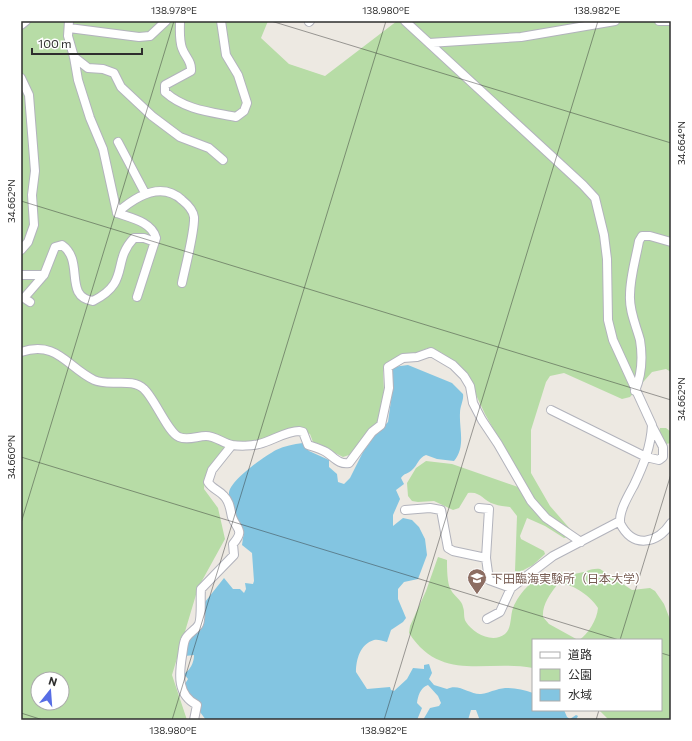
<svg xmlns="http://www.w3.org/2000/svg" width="692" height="741" font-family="Commissioner,'Noto Sans JP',sans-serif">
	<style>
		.green { fill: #b7dca6; fill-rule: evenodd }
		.water { fill: #83c5e1 }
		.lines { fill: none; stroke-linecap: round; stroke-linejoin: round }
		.minor-casing { stroke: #b2b3bc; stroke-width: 10 }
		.minor { stroke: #fff; stroke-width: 8 }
		.ticks { fill: none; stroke: #2e2e2e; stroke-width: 1; stroke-opacity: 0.45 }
		.labels { text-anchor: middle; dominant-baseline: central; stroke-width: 3; stroke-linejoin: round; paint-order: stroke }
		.education-label { font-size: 12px; fill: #785e54; stroke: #fff; text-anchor: start }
		.neatline { fill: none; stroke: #2e2e2e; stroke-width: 1.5 }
		.ticks-label { font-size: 10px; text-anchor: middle; fill: #2e2e2e }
	</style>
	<rect width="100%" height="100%" fill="#ede9e2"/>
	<path class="green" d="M21,21H268L261,38L289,64L325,76L397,21H671V372L666,369L652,372L630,397L622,399L564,373L550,376L546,382L531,430V473L550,506L571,530L570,536L564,538L545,526L527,518L520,536L521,539L544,551L545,554L533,565L518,573L515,571L517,516L510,507C505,506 499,506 494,504C483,501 481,491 468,493L459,508L453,510L434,501L418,502L412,501L408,496L407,483L416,468L426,461L452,464L518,487L521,486L523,482L485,414L468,378L462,369L442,353L428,348L385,365L383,372L384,391L381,412L378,422L349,455L343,457L313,442L310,434C285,422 280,435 259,440C249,443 238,443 227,444L205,476L204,489L218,508L225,539L198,588L172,675L187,720H21ZM38,679H62V703H38Z
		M660,428H666L671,432V443L666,444L659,431Z
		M438,557L447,560C447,568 447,584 451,590C454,596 462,600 463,607C465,612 463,617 466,622C473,633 492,644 505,634C512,628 510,616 513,608C519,593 537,572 555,572C563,572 572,575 579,573C587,572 591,568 600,569L632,590L650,588L655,591L664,604L671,622V720H609L599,710H661V640H579C588,634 597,620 598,608C591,597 571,581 557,585C550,594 542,605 543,617L549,624L578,640H533V668C486,659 441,683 409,633L410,626L426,591Z"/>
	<path class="water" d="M408,365L452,383L463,394C464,400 460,406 460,413C459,429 466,447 454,461L437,459L426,455C418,458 418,465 412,470C408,474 404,473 401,478L404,484L396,490L400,499L393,515V526L403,518L412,520L419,527L425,539L427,555L418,579L404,582L398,589V599L406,618L403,622L391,630L387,642C382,641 378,639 374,640C360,644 356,660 356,672L367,689L390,687L391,690L394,691L407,679L413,668L424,669V665L429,664L432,673L429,679L434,685L447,689C459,683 470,695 481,694C485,694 491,691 496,690C508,686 521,689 533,693V710H564L567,717L570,719L576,715L578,716L576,720H478L479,718L476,710H471L468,720H423L430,708L439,706L441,703L438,696L428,685C420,688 418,696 417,703L422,708L417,720H206L200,712L198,705L183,687L188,679L184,674C190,670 194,663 194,655L185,656L190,638L203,617L205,602L224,578L233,589H240L244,593L246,589L245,583L253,584L254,581L252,553L242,545L244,531C239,522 229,504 229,494C228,481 265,456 276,450C285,446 293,444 303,443L309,451L329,460V467L337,474L338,482L344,484L350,478L363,452L376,434L388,422L393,386L392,371L393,367Z"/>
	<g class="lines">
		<g class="minor-casing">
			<path id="minor" d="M69,21L68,36L74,57L78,80L90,118L103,149L117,213
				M180,21C180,30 179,39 182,48C185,57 192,61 191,71L165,85V92C185,110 211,112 236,117L244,111L247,103L238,75L226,55L221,21
				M405,21L583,185L595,198L604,235L607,259L608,320L613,340L652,425C651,447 643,466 634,485C628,496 619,511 620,523C633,549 657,544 671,523
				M659,21H671
				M309,22L310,21
				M21,25L26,21
				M69,28L139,37L150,36L166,21
				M429,43L521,37L615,21
				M74,57L88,68L103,69L114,73L121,87L152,116L180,137L209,148L223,160
				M21,78L29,95L35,171L32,195L34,225L28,242L21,250
				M118,142L145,193
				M117,213C135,197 161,181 182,200C187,204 193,210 194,217C195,231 185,268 182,283
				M117,213C131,218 152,222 156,238L137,297
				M21,275H44L55,247L62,245C85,261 63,297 93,301C131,282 111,262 134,238H144L155,242
				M30,302L24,298L44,275
				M21,352C57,340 67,367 94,380C109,387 132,377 144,389C155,399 168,433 179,437C188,441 197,436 206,436C215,436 223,443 232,445C239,446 252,446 259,444C272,441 286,431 299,431L303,432L308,445C314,447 321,449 326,452C334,457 339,465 349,463L372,432L381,425L389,388L388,367L403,358L417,357L431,352L453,365L464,376L470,386L473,403L482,420L498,444L531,501L546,518L581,542
				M635,391C642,374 643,358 640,340C636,325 629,311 630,295C630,277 636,258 639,241L642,236H650L671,242
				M551,410L646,457L659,460L663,457V447L652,426
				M479,508L489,509L486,558L489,580L511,588L553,556L620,521
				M405,510L430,508L441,510L448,548L453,551L486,558
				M487,619L500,612L511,588
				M194,720L197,705C177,695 179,675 182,656C183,651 183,645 185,640C187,634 196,630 199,624C202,617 200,598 201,589L234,555L233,544C245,530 237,530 232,517C230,509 230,502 224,496C219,490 212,489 208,482L212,470L232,445"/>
		</g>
		<use href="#minor" class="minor"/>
	</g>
	<path class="ticks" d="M271,21L671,143M21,201L671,400M21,457L619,640M21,523L174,21M620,640L671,474M661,653L671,656M21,713L43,720M172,720L386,21M384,720L598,21M596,720L599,710"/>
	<defs>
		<g id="school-pin" transform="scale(1)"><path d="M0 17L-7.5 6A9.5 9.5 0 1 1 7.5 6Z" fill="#8d6e63" stroke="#fff"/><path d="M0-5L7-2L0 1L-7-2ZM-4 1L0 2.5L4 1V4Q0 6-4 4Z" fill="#fff"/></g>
	</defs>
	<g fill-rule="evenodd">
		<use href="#school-pin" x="477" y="578"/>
	</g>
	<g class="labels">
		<g class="education-label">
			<text x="491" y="578">下田臨海実験所（日本大学）</text>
		</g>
	</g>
	<rect width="692" height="741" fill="none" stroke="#ffffff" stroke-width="44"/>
	<rect x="532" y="639" width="130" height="72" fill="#ffffff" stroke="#ababab"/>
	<rect x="540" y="652" width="20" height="6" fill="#ffffff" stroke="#ababab"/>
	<text x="568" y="659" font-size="12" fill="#2e2e2e">道路</text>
	<rect x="540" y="669" width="20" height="12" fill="#b7dca6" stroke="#ababab"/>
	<text x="568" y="679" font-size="12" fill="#2e2e2e">公園</text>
	<rect x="540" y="689" width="20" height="12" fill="#83c5e1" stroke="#ababab"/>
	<text x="568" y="699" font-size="12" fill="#2e2e2e">水域</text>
	<g transform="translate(50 691) rotate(17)"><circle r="19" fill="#ffffff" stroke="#ababab"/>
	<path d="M0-3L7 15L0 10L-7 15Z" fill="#576de5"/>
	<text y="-6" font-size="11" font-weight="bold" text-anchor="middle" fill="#2e2e2e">N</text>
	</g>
	<path d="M32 48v6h110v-6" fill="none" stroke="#2e2e2e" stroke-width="2"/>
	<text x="38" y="48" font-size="12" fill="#2e2e2e" stroke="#ffffff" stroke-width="3" paint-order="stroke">100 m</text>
	<rect x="22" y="22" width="648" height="697" class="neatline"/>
	<g class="ticks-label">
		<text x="174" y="14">138.978°E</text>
		<text x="386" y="14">138.980°E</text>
		<text x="597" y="14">138.982°E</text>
		<text transform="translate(681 143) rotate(-90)" y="4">34.664°N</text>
		<text transform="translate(11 201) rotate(-90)" y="4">34.662°N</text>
		<text transform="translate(681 399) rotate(-90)" y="4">34.662°N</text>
		<text transform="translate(11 457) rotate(-90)" y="4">34.660°N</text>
		<text x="173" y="734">138.980°E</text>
		<text x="384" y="734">138.982°E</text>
	</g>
</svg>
